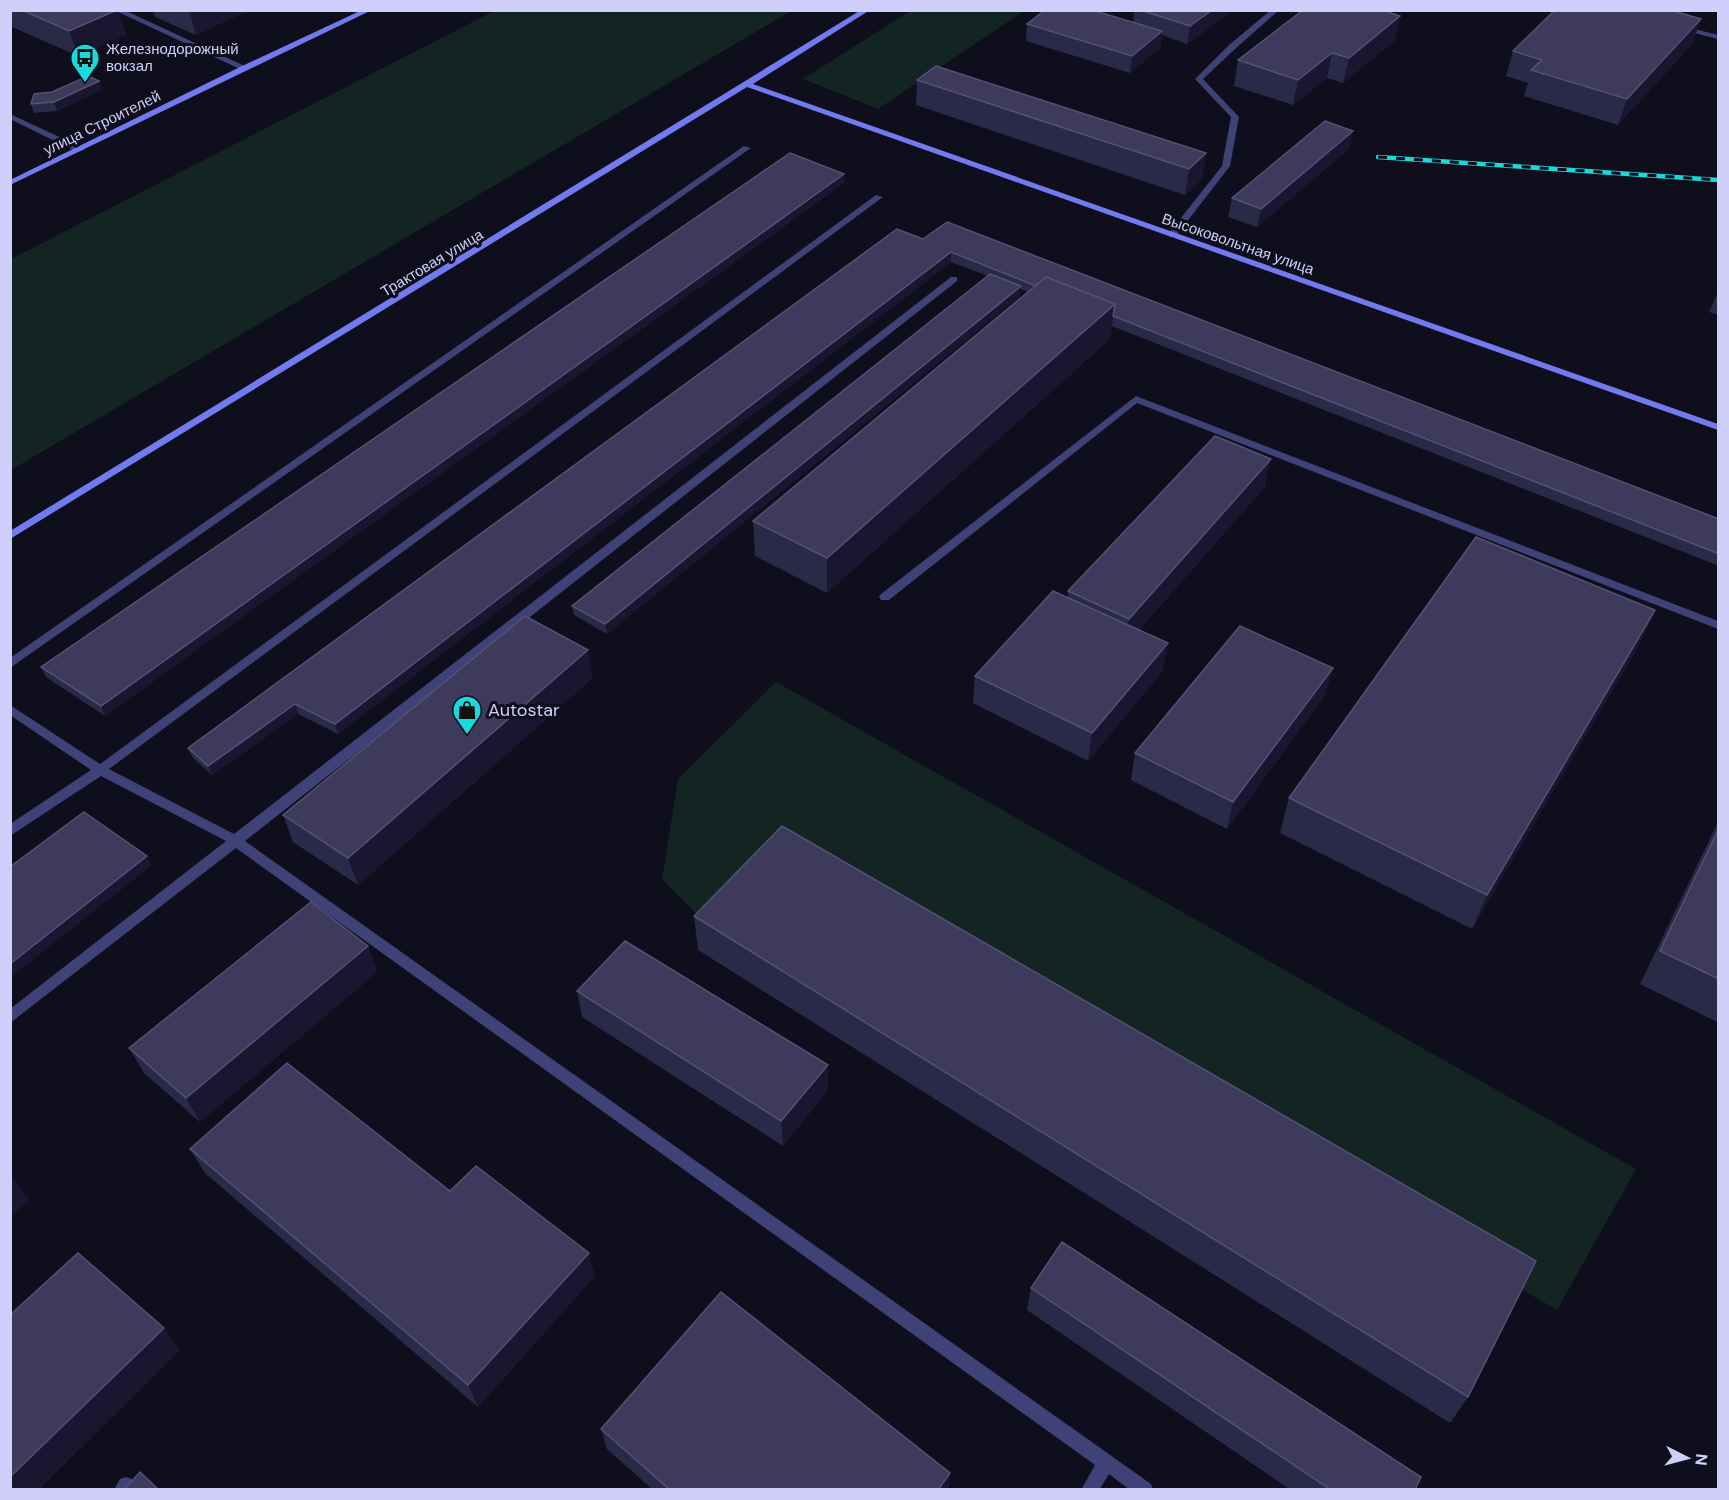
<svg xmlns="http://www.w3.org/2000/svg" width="1729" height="1500" font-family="'DM Sans',sans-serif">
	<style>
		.green { fill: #122523 }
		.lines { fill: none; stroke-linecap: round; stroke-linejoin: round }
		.lane { fill: #3e4276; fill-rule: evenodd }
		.secondary { fill: #717aee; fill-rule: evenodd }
		.rail-casing { stroke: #1ad9da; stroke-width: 4.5 }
		.rail { stroke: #0f0e1c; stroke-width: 3; stroke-dasharray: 9; stroke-linecap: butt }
		.wall { fill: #2b2948 }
		.shaded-wall { fill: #19162f }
		.building { fill: #3d3a5b; stroke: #545274; stroke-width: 1.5 }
		.labels { text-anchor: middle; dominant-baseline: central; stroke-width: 6; stroke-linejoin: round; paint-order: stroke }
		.far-poi-label { font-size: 15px; fill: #cfcff9; stroke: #0f0e1c; text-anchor: start }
		.far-street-label { font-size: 15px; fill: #cfcff9; stroke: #0f0e1c }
		.poi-label { font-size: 18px; fill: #cfcff9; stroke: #0f0e1c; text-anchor: start }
	</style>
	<rect width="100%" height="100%" fill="#0f0e1c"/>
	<path class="green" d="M494,11H791L11,470V259Z
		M910,11H1024L878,109L803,79Z
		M776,682L1636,1169L1557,1310L766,846L699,916L662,879L678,779Z"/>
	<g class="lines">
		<path class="lane" d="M114,10H124L249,68L242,70Z
			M1271,10H1279L1235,49L1203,79L1239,117L1230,166L1175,237H1169V233L1222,166L1231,117L1195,79L1229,45Z
			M1679,25L1718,35V39L1679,29Z
			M10,114L83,148L84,150L77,152L10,119Z
			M744,146L751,148L10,668V658Z
			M876,195L883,197L109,769L234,834L951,277H957V281L245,841L1151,1484L1153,1490H1130L1109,1474L1099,1490H1081L1095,1465L236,848L10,1023V1009L226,841L101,776L10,836V824L91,770L10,715V705L100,764Z
			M1136,396L1718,621V629L1137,403L889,600H881L879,597L881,594Z
			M126,1477L132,1479L134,1485L132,1490H114L120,1479Z"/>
		<path class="secondary" d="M362,10H372L10,185V180L242,66Z
			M861,10H870L753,84L1718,424V430L747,87L10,539V531Z"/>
		<g class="rail-casing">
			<path id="rail" d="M1378,157L1718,180"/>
		</g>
		<use href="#rail" class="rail"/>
	</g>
	<path class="wall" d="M10,10H118L126,35L78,56L10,26Z
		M153,10H249L196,35L155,17Z
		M1130,10H1233L1187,44L1162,35L1160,48L1130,73L1026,41L1027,24L1133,22L1134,12Z
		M1400,16L1394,41L1343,83L1327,78L1293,105L1234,86L1238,60Z
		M1701,19L1692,44L1618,125L1524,96L1528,83L1506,76L1513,51Z
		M917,80L1206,153L1202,179L1185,195L916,105Z
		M99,81L102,90L57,111L34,113L31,104L52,92Z
		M1349,149L1257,227L1228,217L1232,198Z
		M844,174V183L105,716L46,677L41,667Z
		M897,229L1719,519V566L1112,326L1110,339L827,593L755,556L753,521L1028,292L1020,289V296L607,634L574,615L572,606L988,276L951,262L338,734L298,714L212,775L193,758L188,748Z
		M1719,290V315L1709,312Z
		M1265,487L1139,630L1163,671L1088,761L973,703L975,676L1068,597V591Z
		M1655,610L1639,645L1472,929L1280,833L1289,798Z
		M1333,668L1325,695L1227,829L1131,780L1135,753Z
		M593,678L358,885L293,842L283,815Z
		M1719,820V1023L1640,984Z
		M694,916L1468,1397L1450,1423L698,950Z
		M368,946L377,972L200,1122L144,1073L129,1048Z
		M577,991L828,1090L783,1146L582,1017Z
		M190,1149L450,1191L595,1276L478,1407L205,1173Z
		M1031,1288L1415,1490H1291L1027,1310Z
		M601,1429L950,1473L948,1490H653L607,1449Z"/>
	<path class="shaded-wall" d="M118,10L126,35L78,56L69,31Z
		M189,10H249L196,35Z
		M1212,10H1233L1187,44L1190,26Z
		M1400,16L1394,41L1343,83L1349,58Z
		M1701,19L1692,44L1618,125L1627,99Z
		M1162,31L1160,48L1130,73L1132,56Z
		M1332,53L1327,78L1293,105L1298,80Z
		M99,81L102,90L57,111L54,102Z
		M1353,131L1349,149L1257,227L1261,209Z
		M1206,153L1202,179L1185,195L1189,169Z
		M844,174V183L105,716L101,706Z
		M951,252V262L338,734L335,724Z
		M1021,286L1020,296L607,634L605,624Z
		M1115,304L1110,339L827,593V558Z
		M1271,459L1265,487L1124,647L1129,619Z
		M1655,610L1639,645L1472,929L1487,895Z
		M1168,643L1163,671L1088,761L1092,733Z
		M588,650L593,678L358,885L348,858Z
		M1333,668L1325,695L1227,829L1233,802Z
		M295,704L298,714L212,775L208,766Z
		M147,856L151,866L10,978V964Z
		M368,946L377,972L200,1122L186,1098Z
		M828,1065V1090L783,1146L781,1121Z
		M11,1176L30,1200L10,1217V1177Z
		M589,1253L595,1276L478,1407L468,1385Z
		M164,1328L180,1350L39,1490H10V1477Z
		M950,1473L948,1490H938Z"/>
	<path class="building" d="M22,10H117L69,31Z
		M1045,10H1092L1162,31L1132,56L1027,24Z
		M1140,10H1212L1190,26Z
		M1303,10H1382L1400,16L1349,58L1332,53L1298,80L1238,60Z
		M1555,10H1670L1701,19L1627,99L1531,70L1542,60L1513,51Z
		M936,66L1206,153L1189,169L917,80Z
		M88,76L99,81L54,102L31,104L34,94L52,92Z
		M1325,121L1353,131L1261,209L1232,198Z
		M790,153L844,174L101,706L41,667Z
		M947,222L1719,519V554L1113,316L1115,304L1046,277L1036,286L951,252L335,724L295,704L208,766L188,748L897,229L923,239Z
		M990,274L1021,286L605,624L572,606Z
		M1046,277L1115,304L827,558L753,521Z
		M1215,436L1271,459L1129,619L1068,591Z
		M1476,537L1655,610L1487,895L1289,798Z
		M1053,591L1168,643L1092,733L975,676Z
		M525,616L588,650L348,858L283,815Z
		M1240,626L1333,668L1233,802L1135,753Z
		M84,812L147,856L10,964V867Z
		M782,826L1536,1261L1468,1397L694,916Z
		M1719,828V979L1660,951Z
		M311,902L368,946L186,1098L129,1048Z
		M625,941L828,1065L781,1121L577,991Z
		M287,1063L450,1191L476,1166L589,1253L468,1385L190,1149Z
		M1062,1242L1421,1477L1415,1490H1331L1031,1288Z
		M78,1253L164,1328L10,1477V1315Z
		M721,1292L950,1473L938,1490H670L601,1429Z
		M140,1472L159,1490H124Z"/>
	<defs>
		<g id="bus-pin" transform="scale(1.5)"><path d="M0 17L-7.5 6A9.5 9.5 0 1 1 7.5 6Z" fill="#1ad9da" stroke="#0f0e1c"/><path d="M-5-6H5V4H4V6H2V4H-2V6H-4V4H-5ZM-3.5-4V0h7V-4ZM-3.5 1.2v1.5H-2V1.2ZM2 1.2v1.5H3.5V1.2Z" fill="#111"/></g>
		<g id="shop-pin" transform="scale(1.5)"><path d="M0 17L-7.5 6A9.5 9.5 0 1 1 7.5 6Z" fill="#1ad9da" stroke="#0f0e1c"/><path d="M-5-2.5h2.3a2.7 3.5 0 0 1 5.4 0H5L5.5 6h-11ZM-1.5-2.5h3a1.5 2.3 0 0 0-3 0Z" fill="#111"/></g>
	</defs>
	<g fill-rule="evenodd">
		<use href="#bus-pin" x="85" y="58"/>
		<use href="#shop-pin" x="467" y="710"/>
	</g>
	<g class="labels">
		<g class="far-poi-label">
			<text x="106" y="49">Железнодорожный<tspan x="106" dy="17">вокзал</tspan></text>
		</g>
		<g class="far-street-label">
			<text transform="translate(102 123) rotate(-26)">улица Строителей</text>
			<text transform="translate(1238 244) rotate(19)">Высоковольтная улица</text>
			<text transform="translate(432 263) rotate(-31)">Трактовая улица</text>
		</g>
		<g class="poi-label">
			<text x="488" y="710">Autostar</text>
		</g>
	</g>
	<rect width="1729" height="1500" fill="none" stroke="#cfcff9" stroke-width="24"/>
	<g transform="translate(1687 1458) rotate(96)" stroke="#0f0e1c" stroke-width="4.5" paint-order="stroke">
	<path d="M0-4.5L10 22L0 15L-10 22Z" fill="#cfcff9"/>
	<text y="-9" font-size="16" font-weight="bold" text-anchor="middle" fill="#cfcff9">N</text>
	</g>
</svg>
